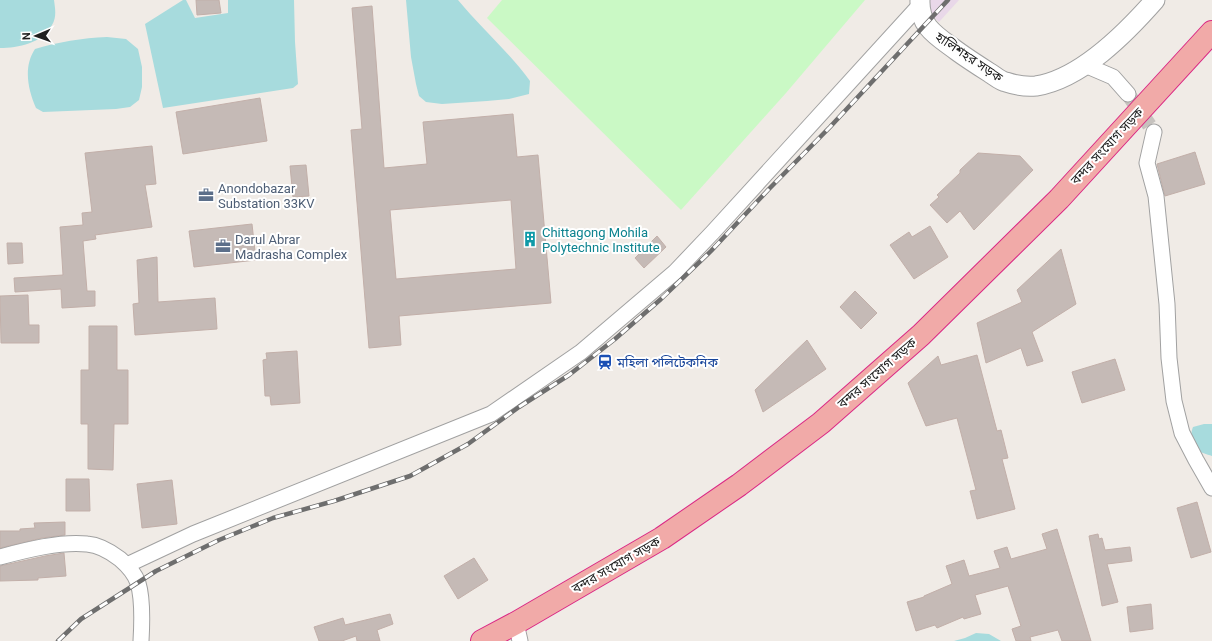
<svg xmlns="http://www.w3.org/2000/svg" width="1212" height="641" font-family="Roboto,'Noto Sans Bengali',sans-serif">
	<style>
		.industrial { fill: #e9d8e9 }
		.park { fill: #caf9c5 }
		.water { fill: #a7dbdd }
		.building { fill: #c5bab6; stroke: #c2afa9; fill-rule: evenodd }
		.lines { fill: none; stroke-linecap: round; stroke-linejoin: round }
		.minor-tunnel { stroke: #c6c2be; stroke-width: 15; stroke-dasharray: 15 8; stroke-linecap: butt }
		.minor-casing { stroke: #a1a1a1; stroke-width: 17 }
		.tertiary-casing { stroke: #a1a1a1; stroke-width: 21 }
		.trunk-casing { stroke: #da2885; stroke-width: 24 }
		.minor { stroke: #fff; stroke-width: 15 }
		.tertiary { stroke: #fff; stroke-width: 19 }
		.trunk { stroke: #f1aaa8; stroke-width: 22 }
		.rail-casing { stroke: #6e6e6e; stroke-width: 4.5 }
		.rail { stroke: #fff; stroke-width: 3; stroke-dasharray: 9; stroke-linecap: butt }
		.labels { text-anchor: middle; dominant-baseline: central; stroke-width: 4; stroke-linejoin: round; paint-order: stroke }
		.street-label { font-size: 13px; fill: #202020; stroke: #fff }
		.service-label { font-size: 13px; fill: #4e5e75; stroke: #fff; text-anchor: start }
		.culture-label { font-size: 13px; fill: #0d838f; stroke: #fff; text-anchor: start }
		.transit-label { font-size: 13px; fill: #164399; stroke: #fff; text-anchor: start }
	</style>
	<rect width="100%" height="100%" fill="#f0ebe6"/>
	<path class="industrial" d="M930,0H959L939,22L924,8Z"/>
	<path class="park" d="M502,0H865L786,93L681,210L487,18Z"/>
	<path class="water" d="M0,0H54C55,8 57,17 52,25C43,43 18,48 0,48Z
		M183,0H186L195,18L228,13V0H294L295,42L298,84L293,88L163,108L145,24Z
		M406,0H458C481,28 509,52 530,81L529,94L509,99L487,101L442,104L426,102L419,96L416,84L411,57Z
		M107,37L126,39L138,49L142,67V87L139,100L130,107L116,109L43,112L36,108C28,90 23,67 35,49C58,42 82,38 107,37Z
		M1204,424H1212V456C1207,454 1200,453 1197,449C1191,444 1190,434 1193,427Z
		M976,633L989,634L1001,641H954L965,638Z"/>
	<path class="building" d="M196,0H219L221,13L197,15Z
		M372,6L384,168L427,164L423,122L513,114L517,157L538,155L551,303L399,316L401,345L369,348L351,130L362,129L352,8ZM511,200L516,269L396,279L390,210Z
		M260,98L267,141L183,154L176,112Z
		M152,146L156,184L145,185L152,227L95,235L96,239L83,241L87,291H95V306L62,308L61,289L15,292L14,278L63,275L60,227L83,225L82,213L92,212L85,153Z
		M1195,152L1205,184L1165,196L1157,164Z
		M978,153L1020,156L1033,170L974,230L960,211L947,223L930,205L939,197L937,195L960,173V170Z
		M306,165L309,196L293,197L290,166Z
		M252,224L256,260L194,267L189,231Z
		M930,226L948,257L914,279L890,245L909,232L912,237Z
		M657,236L666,247L644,268L635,258Z
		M7,243H22L23,263L8,264Z
		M1061,249L1076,304L1032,332L1043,361L1027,366L1021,348L986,363L977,323L1022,302L1017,290Z
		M157,257L158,302L215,298L217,329L135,335L133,304L139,303L137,260Z
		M855,291L877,313L861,329L840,307Z
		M28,295L29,325H39V343H1L0,296Z
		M89,326H117V370H128V424H114L113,470L88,469V424H81V370H89Z
		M807,340L826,369L763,412L755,390Z
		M297,351L300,403L271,405L270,396H265L263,360L267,359L266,353Z
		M977,355L997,431L1001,430L1008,458L1002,459L1015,509L977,519L970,491L976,490L957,418L926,426L908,383L938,356L941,365Z
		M1115,359L1125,390L1082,403L1072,372Z
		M66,479H89L90,511H66Z
		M172,480L177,524L142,528L137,484Z
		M1197,502L1211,552L1191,558L1177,508Z
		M65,522V535L42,538L0,548V531H20V529L35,528L34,523Z
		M1057,529L1091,641H1062L1058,630L1030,637L1031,641H1016L1012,629L1021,626L1008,586L975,595L981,614L964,619L963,617L937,628L935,625L916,631L907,602L924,597V596L952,584L946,566L964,560L969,576L1000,568L994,551L1007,547L1011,559L1047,549L1042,534Z
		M1098,534L1099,539L1102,538L1105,550L1130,547L1132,561L1107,564L1118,602L1102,606L1089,536Z
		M64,553L66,576L38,578V580L0,581V566L45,556Z
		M474,558L488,580L458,599L444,576Z
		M1151,604L1153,629L1130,632L1127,607Z
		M390,614L393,624L377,630L380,641H357L356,636L342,641H319L314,627L343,618L345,625Z"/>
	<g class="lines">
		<path class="minor-tunnel" d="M1128,94L1154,132"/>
		<g class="minor-casing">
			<path id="minor" d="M1085,65L1113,77L1128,94
				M1154,132L1147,163L1156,196L1167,304L1169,358L1174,401L1182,433L1196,460L1212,488
				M0,557C26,550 61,541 87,544C99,545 111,552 120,559C127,565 135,574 138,583C143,599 142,624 141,641
				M127,565L193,534L491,414L581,352L675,272L713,232L919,6
				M516,623L520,641"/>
		</g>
		<g class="tertiary-casing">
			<path id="tertiary" d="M920,0C919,27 937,36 957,51C968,59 979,66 990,73C995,76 1000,81 1006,82C1015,85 1026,87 1036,86C1081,79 1126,33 1155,0"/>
		</g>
		<g class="trunk-casing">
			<path id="trunk" d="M482,641L516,623L662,538L739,485L821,423L921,335L1059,199L1212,32"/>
		</g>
		<use href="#minor" class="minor"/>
		<use href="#tertiary" class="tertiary"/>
		<use href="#trunk" class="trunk"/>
		<g class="rail-casing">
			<path id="rail" d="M58,641L81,619L156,571L219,540L273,518L334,501L410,476L468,444L519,407L569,375L615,339L661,299L711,251L768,190L830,127L948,0"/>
		</g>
		<use href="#rail" class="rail"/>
	</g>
	<defs>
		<g id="office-bare" transform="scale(1.2)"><path d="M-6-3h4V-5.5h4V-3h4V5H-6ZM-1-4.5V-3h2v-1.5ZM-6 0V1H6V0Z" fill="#5c6f8a" stroke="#fff" stroke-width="2.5" paint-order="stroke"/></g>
		<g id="building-bare" transform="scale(1.2)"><path d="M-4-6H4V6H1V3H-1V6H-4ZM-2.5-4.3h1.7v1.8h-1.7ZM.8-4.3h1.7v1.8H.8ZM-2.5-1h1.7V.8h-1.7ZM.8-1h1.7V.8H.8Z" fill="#0f9aa8" stroke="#fff" stroke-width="2.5" paint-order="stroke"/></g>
		<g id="station-bare" transform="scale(1.2)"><path d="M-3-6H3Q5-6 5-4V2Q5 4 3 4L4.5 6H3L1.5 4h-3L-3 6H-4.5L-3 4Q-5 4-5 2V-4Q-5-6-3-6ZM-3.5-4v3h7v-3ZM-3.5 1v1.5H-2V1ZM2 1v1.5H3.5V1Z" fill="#1a4fb4" stroke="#fff" stroke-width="2.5" paint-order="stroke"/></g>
	</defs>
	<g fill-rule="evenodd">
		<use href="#office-bare" x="206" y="195"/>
		<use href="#building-bare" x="530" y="239"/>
		<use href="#office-bare" x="223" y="246"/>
		<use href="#station-bare" x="605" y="362"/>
	</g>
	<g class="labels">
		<g class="street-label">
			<text transform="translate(969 57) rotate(34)">হালিশহর সড়ক</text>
			<text transform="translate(1107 146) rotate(-47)">বন্দর সংযোগ সড়ক</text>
			<text transform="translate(877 373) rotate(-41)">বন্দর সংযোগ সড়ক</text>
			<text transform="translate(616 565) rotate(-30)">বন্দর সংযোগ সড়ক</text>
		</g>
		<g class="service-label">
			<text x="218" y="188">Anondobazar<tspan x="218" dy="15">Substation 33KV</tspan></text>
			<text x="235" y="239">Darul Abrar<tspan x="235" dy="15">Madrasha Complex</tspan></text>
		</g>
		<g class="culture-label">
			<text x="542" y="232">Chittagong Mohila<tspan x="542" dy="15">Polytechnic Institute</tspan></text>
		</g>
		<g class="transit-label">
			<text x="617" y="362">মহিলা পলিটেকনিক</text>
		</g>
	</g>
	<g transform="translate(36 36) rotate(268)" stroke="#ffffff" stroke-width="3" paint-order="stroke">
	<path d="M0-3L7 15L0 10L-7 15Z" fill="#202020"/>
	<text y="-6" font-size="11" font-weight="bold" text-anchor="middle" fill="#202020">N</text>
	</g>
</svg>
